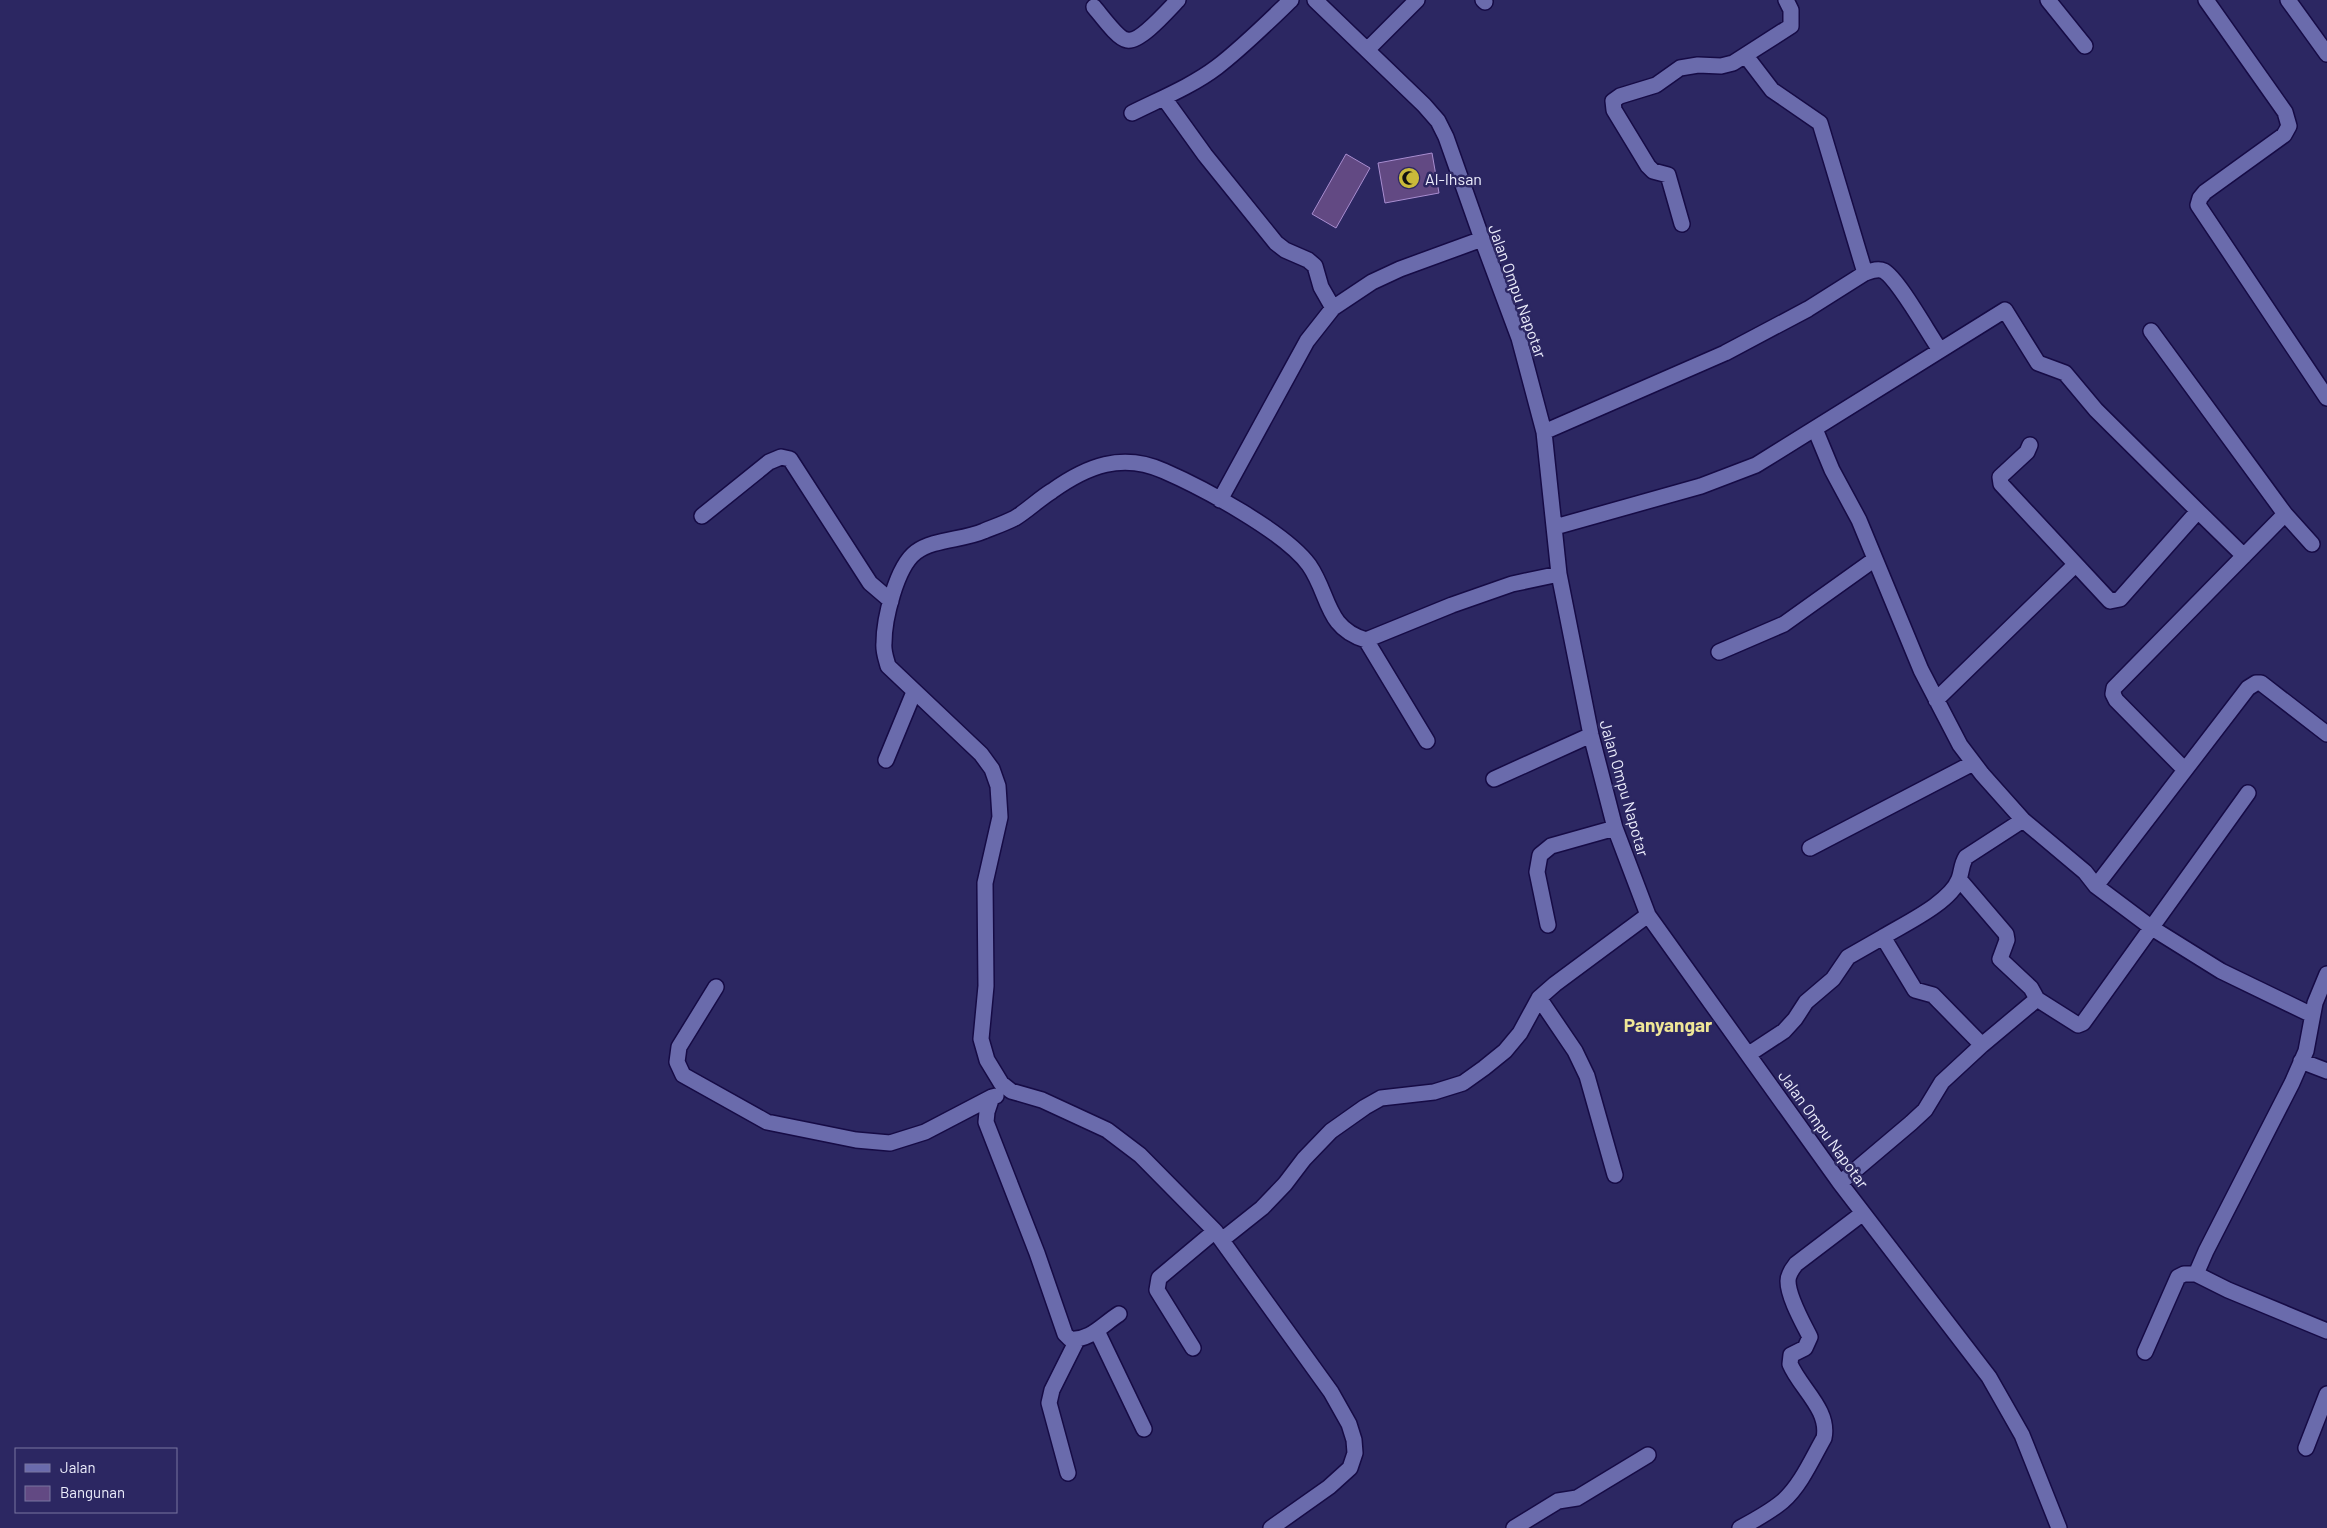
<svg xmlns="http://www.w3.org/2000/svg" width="2327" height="1528" font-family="Barlow,sans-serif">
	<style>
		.building { fill: #624983; stroke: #a88dd0 }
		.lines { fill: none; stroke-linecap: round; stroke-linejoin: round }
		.minor-casing { stroke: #160b45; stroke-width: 18 }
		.minor { stroke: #6a6bac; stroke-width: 15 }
		.labels { text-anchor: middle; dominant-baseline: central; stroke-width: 5; stroke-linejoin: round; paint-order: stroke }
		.poi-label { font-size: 16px; fill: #ecedfc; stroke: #2c2762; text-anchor: start }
		.street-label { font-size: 16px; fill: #ecedfc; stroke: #2c2762 }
		.quarter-label { font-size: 19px; font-weight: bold; fill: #efe697; stroke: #2c2762 }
	</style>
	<rect width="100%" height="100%" fill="#2c2762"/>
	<path class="building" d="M1432,153L1439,193L1385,203L1378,163Z
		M1346,154L1370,168L1336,228L1312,214Z"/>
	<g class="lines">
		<g class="minor-casing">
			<path id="minor" d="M1315,0L1424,105L1438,121L1446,137L1482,239L1519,338L1544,432L1559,574L1591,735L1615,828L1648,915L1840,1183L1989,1377L2022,1435L2059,1528
				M1483,0L1485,2
				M2048,0L2085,46
				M2206,0L2285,112L2289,126L2284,135L2205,192L2200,198L2198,205L2327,398
				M2288,0L2327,54
				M1094,7C1101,15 1118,39 1127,40C1140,43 1169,9 1178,0
				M1367,50L1417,0
				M1746,56L1772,90L1820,123L1865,273
				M1164,98L1205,155L1276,243L1285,250L1308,260L1315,266L1321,287L1333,308
				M1132,113C1160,99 1192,86 1217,67C1243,47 1267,23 1291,0
				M1682,224L1668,175L1653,171L1648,166L1614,110L1613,101L1620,96L1656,85L1680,68L1698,65L1721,66L1733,63L1791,26V10L1786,0
				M2151,331L2285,514L2114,688L2113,694L2116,700L2185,770
				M1815,429L1832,470L1859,520L1921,670L1960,745L1982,774L2023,820L2085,872L2096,886L2152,928L2221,971L2312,1015
				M1544,432L1725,353L1808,309L1865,273C1871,271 1878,268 1884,271C1899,280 1928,333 1940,350
				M1220,500L1307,341L1333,308L1372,282L1400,269L1482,239
				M2198,511L2244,556
				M2285,514L2312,544
				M702,516L769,462L781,457L790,459L870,583L891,601
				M1555,527L1701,486L1756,465L2005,310L2038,363L2065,373L2096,410L2198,511L2120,599L2110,601L2001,484L2000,477L2027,452L2030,445
				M1366,640L1427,741
				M1719,652L1784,624L1875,559
				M1936,700L2075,565
				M886,760L914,692
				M1494,779L1591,735
				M1810,848L1973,763
				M1959,879L2006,934L2007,940L2000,959L2031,988L2037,999
				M2096,886L2248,688L2256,683H2261L2327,734
				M1548,925L1537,872L1540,855L1551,846L1615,828
				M2327,974L2315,1003L2306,1051L2292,1083L2206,1251L2196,1274L2228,1290L2327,1331
				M716,987L679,1047L677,1062L683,1075L767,1122L856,1140L890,1143L925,1132L992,1097
				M1539,998L1575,1051L1587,1076L1615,1175
				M1982,1045L1933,995L1915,990L1883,937C1904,924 1950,903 1959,879C1962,871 1961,865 1966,857L2023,820
				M1749,1054L1784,1031L1795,1019L1806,1002L1833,979L1848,957L1883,937
				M2301,1061L2327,1071
				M996,1096L992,1097L987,1112L986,1122L1037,1253L1065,1334L1070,1339C1090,1341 1103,1324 1119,1314
				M1840,1183L1911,1123L1925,1110L1942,1082L1982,1045L2037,999L2078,1025L2083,1023L2248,793
				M1223,1239L1262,1208L1285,1184L1304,1159L1331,1131L1365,1107L1381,1098L1434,1092L1463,1083L1484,1068L1505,1051L1520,1033L1539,998L1555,984L1648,915
				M1097,1331L1144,1429
				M1193,1348L1157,1290L1159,1278L1215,1231
				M2145,1352L2178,1277L2184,1274H2196
				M2306,1448L2327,1394
				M1068,1473L1049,1403L1052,1390L1077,1340
				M1271,1528L1329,1487L1350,1468L1355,1453L1354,1440L1349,1424L1331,1392L1215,1231L1140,1155L1107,1130L1042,1100L1011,1091L1001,1083L987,1060L981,1039L986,986L985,883L1000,817L998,786L992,769L981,754L888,666C886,658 883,651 884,643C884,620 896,567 916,552C933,539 964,540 984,531C994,527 1005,523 1015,518C1028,510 1039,499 1052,491C1087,466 1122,452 1164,471C1203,488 1285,532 1309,565C1330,595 1325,628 1366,640L1452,605L1512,584L1559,574
				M1514,1528L1558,1501L1577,1498L1648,1455
				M1740,1528C1755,1520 1770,1512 1783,1501C1801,1485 1812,1459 1824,1438C1830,1410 1800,1388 1790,1364L1791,1355L1805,1348L1810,1337C1803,1323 1788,1297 1788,1281C1788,1275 1792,1269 1796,1264L1863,1213"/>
		</g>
		<use href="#minor" class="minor"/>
	</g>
	<defs>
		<g id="mosque-disc" transform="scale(1.125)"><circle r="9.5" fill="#c9ba3a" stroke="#2c2762"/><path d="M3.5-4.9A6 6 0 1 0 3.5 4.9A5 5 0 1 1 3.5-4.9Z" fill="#111"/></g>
	</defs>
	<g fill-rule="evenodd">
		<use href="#mosque-disc" x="1409" y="178"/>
	</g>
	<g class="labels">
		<g class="poi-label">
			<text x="1425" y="178">Al-Ihsan</text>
		</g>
		<g class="street-label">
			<text transform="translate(1518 291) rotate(70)">Jalan Ompu Napotar</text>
			<text transform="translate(1625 788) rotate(74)">Jalan Ompu Napotar</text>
			<text transform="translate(1824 1129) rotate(54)">Jalan Ompu Napotar</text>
		</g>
		<g class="quarter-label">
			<text x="1668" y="1024">Panyangar</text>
		</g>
	</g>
	<rect x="15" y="1448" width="162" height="65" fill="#2c2762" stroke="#7976a0"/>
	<rect x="25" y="1464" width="25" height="8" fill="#6a6bac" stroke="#7976a0"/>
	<text x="60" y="1473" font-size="15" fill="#ecedfc">Jalan</text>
	<rect x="25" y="1486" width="25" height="15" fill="#624983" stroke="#7976a0"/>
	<text x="60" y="1498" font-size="15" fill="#ecedfc">Bangunan</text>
</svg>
